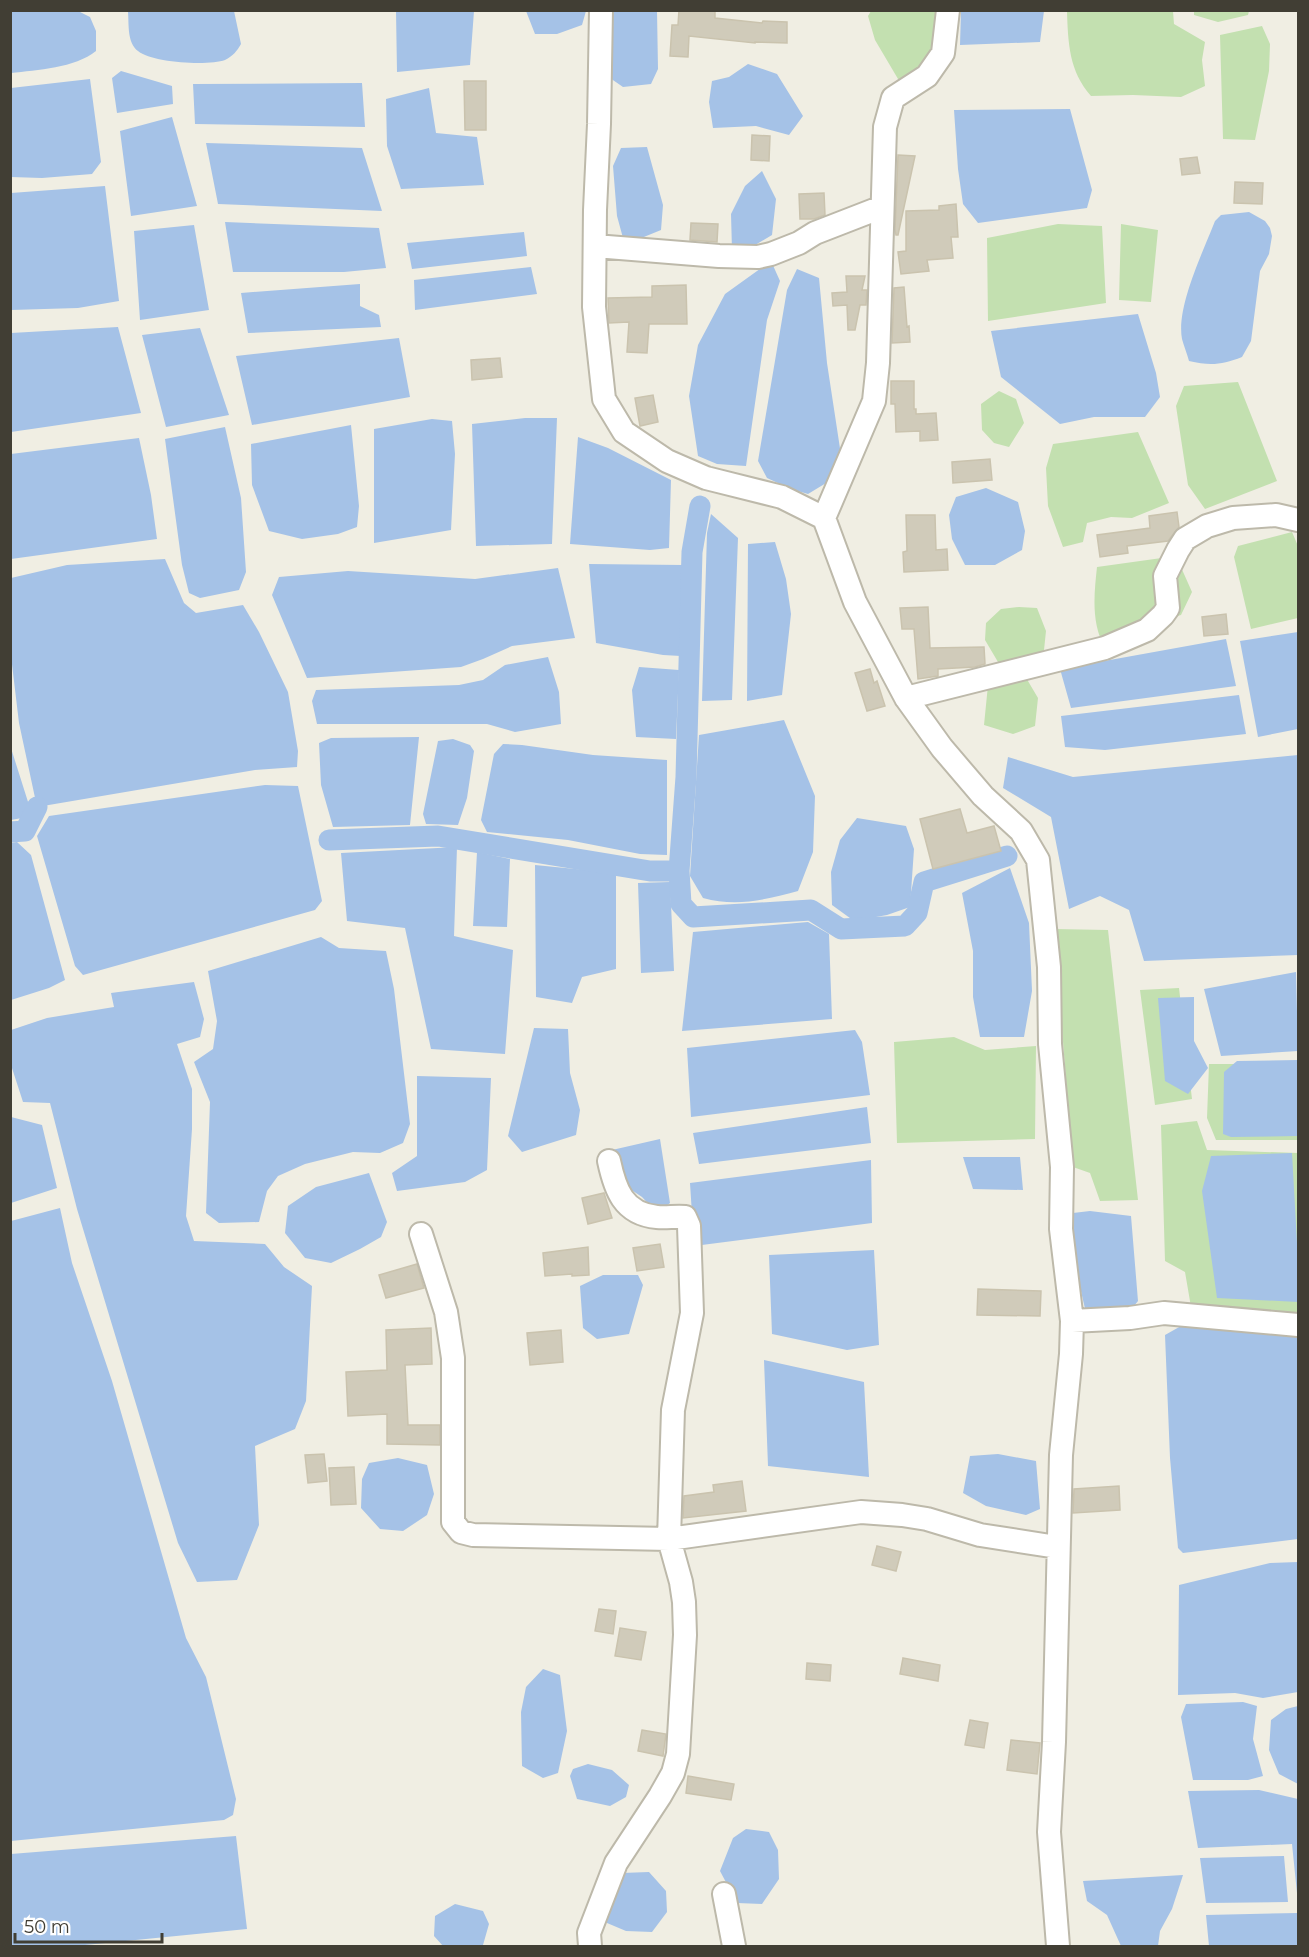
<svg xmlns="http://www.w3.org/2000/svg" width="1309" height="1957" font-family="Montserrat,sans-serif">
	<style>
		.green { fill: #c3e0b0 }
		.water { fill: #a5c2e7 }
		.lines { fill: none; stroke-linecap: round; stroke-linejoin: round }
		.canal { stroke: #a5c2e7; stroke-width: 21 }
		.building { fill: #d0cbba; stroke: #cac3ae; stroke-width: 1.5 }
		.minor-casing { stroke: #bdb9aa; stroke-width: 26 }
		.minor { stroke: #fff; stroke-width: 22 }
	</style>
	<rect width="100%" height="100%" fill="#f0eee3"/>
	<path class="green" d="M871,11H941L935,65L901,84L875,40L868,16Z
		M1067,11H1173L1174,24L1205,42L1202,60L1205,86L1181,97L1133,95L1091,96C1069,71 1068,43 1067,11Z
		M1194,11V10L1249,11L1248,15L1218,22L1194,15Z
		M1262,26L1270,44L1269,71L1255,140L1223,139L1220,35Z
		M1058,224L1102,226L1106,303L988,321L987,238Z
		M1121,224L1158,230L1151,302L1119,300Z
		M1238,382L1277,481L1205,509L1188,485L1176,406L1184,386Z
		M999,391L1016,399L1024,423L1009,447L994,443L982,430L981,404Z
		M1138,432L1169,503L1132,518L1111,517L1087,523L1083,542L1063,547L1048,506L1046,468L1053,444Z
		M1292,532L1298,546V618L1251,629L1234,557L1238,546Z
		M1176,556L1192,592L1181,615L1157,622L1105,648C1091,623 1094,595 1097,567Z
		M1019,607L1037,608L1046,631L1044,650L1025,664L998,662L985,640L986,623L1001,609Z
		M1025,676L1038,698L1035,726L1013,734L984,725L988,685Z
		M1054,929L1108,930L1138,1200L1100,1201L1090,1173L1073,1167Z
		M1179,988L1192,1099L1155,1105L1140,990Z
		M954,1037L985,1050L1036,1046L1035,1139L897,1143L894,1042Z
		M1209,1064H1298V1140H1216L1207,1118Z
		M1197,1121L1207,1150L1298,1153V1316L1191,1307L1185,1272L1165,1261L1161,1125Z"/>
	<path class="water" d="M11,10L78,11L90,17L96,31V51C75,68 37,70 11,73Z
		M132,10L234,11L241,44C237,51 233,56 225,60C209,66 152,63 138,51C127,43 129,25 128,12Z
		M396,11H474L470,65L397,72Z
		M526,11H586L582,25L557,34H535Z
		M607,11H657L658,69L651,84L623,87L610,78Z
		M961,11H1044L1040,42L960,45Z
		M748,64L777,74L803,116L789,135L756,126L713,128L709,102L712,81L729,77Z
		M121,71L172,86L173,104L117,113L112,78Z
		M90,79L101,162L92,174L42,178L11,177V88Z
		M362,83L365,127L195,124L193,84Z
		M429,88L436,133L477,137L484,185L401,189L387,146L386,99Z
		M1070,109L1092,190L1087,208L978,223L963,204L958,169L954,110Z
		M172,117L197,206L131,216L120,131Z
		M206,143L362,148L382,211L218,204Z
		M647,147L663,205L661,230L634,241L623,238L617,216L613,166L621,148Z
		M762,171L776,199L772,235L750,248L732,250L731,214L745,186Z
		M105,186L119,301L78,308L11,310V193Z
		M1249,212L1265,221L1270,228L1272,236L1269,254L1260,271L1251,341L1242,357C1222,365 1210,366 1189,361C1187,354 1184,346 1182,339C1176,307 1203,252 1215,221L1221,215Z
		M225,222L379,228L386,268L344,272H233Z
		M194,225L209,310L140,320L134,231Z
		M524,232L527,256L412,269L407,243Z
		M771,261L780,281L767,320L746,466L717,464L698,456L689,396L698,345L725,294Z
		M531,267L537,294L415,310L414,280Z
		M797,269L819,278L827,363L841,455L836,477L808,494L791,489L767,478L758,461L787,290Z
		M360,284V306L379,315L381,327L248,333L241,293Z
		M1138,314L1156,373L1160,397L1145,417H1094L1060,424L1001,377L991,331Z
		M118,327L141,413L11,432V333Z
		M200,328L229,415L166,427L142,335Z
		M399,338L410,397L252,425L236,356Z
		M525,418H557L552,544L476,546L472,424Z
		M432,419L452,421L455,454L451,530L374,543V429Z
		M351,425L359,506L357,527L338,534L302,539L269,531L252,485L251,444Z
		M225,427L241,498L246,572L239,590L200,598L189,593L182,565L165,439Z
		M578,437L608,448L671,480L669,548L650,550L570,544Z
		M139,438L151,495L157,539L11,559V454Z
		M986,488L1018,502L1025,531L1022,550L995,565H965L952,539L949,515L956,497Z
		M711,514L738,538L732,700L702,701L707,533Z
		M775,542L786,579L791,614L782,695L747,701L748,544Z
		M165,559L184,603L196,613L243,605L259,632L288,692L298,751L297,767L255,770L37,807L19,723L11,656V578L67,565Z
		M589,564L683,565L681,656L663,655L596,643Z
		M558,568L575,638L512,646L483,659L461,667L307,678L272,595L279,577L348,571L475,579Z
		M1298,632V729L1258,737L1240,641Z
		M1226,639L1236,686L1071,708L1060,669Z
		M548,657L559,692L561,724L515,732L487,724H317L312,701L316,690L459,685L483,680L505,665Z
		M639,667L679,670L676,739L636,737L632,690Z
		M1239,695L1246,734L1105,750L1065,747L1061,716Z
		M784,720L815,796L813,852L798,891C765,900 736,907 703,898L690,876L699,735Z
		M419,737L410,825L333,827L321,785L319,743L331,738Z
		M453,739L470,745L474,751L467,798L458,825L426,824L423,814L438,741Z
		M503,744L522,745L593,755L667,760V855L640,854L568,840L487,832L481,820L494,754Z
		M10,745L29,805L22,818L11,820Z
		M1298,755V955L1144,961L1129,910L1100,896L1069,909L1051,817L1003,788L1008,757L1073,777Z
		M265,785L298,786L322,901L315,910L83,975L75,966L37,836L49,816Z
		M857,818L906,826L914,849L910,907L887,915L854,921L832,905L831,872L840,840Z
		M17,842L31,855L65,980L49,988L11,1000L10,843Z
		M457,847L454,936L513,950L505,1054L431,1049L405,928L347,921L341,853Z
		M477,852L510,859L507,927L473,926Z
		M535,865L616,873V969L582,977L572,1003L536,997Z
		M1010,868L1029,923L1032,991L1024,1037H980L973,997V951L962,893Z
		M670,882L674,971L641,973L638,883Z
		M808,922L829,934L832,1019L682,1031L693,932Z
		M321,937L339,948L386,951L394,989L410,1124L403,1143L380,1153L353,1152L305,1164L278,1176L267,1191L259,1222L219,1223L206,1213L210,1102L194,1062L213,1049L217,1021L208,971Z
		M1296,972L1298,1051L1221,1056L1204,989Z
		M194,982L204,1019L200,1037L177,1044L192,1089V1129L186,1216L194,1241L265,1244L284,1267L312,1286L306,1401L295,1429L255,1446L259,1525L237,1580L197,1582L178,1543L77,1209L50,1103L23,1102L11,1065V1030L47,1018L114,1007L111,993Z
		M1194,997V1041L1208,1068L1188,1094L1165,1081L1158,998Z
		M534,1028L568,1029L570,1073L580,1110L576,1135L522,1152L508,1136Z
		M855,1030L862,1042L870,1095L691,1117L687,1048Z
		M1298,1060V1136L1231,1137L1223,1134L1224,1072L1237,1061Z
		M417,1076L491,1078L487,1170L465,1182L397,1191L392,1173L417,1156Z
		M867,1107L871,1143L699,1164L693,1133Z
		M11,1117L42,1125L57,1188L11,1203Z
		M660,1139L670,1203L657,1213L642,1197L618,1181L612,1150Z
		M1292,1153L1298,1261V1302L1217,1298L1202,1191L1211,1156Z
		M963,1157H1020L1023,1190L973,1189Z
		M871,1160L872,1223L694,1246L690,1183Z
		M369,1173L387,1222L381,1237L360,1249L331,1263L305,1258L285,1233L288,1206L316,1187Z
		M60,1208L72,1263L112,1381L186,1638L206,1677L236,1799L233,1815L224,1820L11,1841V1221Z
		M1090,1211L1131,1216L1138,1301L1130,1311L1086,1313L1075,1265L1073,1213Z
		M874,1250L879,1345L847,1350L772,1334L769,1255Z
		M603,1275H638L643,1285L629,1334L597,1339L583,1328L580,1286Z
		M1181,1326L1298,1336V1539L1183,1553L1178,1548L1170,1458L1165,1335Z
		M764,1360L864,1382L869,1477L768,1466Z
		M998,1454L1036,1461L1040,1509L1026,1515L986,1506L963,1493L970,1456Z
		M398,1458L427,1465L434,1494L427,1515L403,1531L380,1529L361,1508L362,1479L369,1463Z
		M1298,1562V1692L1263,1698L1235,1693L1178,1695L1179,1585L1270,1563Z
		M543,1669L560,1675L567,1731L558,1773L543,1778L522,1766L521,1712L526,1687Z
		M1243,1702L1257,1706L1253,1739L1263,1776L1248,1780H1193L1181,1717L1186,1704Z
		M1298,1706V1784L1279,1774L1269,1750L1271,1720L1286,1709Z
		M588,1764L612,1770L629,1785L626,1797L610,1806L577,1799L570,1776L573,1769Z
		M1259,1790L1298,1799V1903L1292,1844L1198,1848L1188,1791Z
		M746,1829L769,1832L778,1850L779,1879L762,1904L737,1903L720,1871L733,1838Z
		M236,1836L247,1929L75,1946H11V1854Z
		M1284,1856L1288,1902L1206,1903L1200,1858Z
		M649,1872L666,1891L667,1912L652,1932L626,1931L607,1923L602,1900L622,1873Z
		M1183,1875L1172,1909L1160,1931L1158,1946H1121L1107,1915L1087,1901L1083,1881Z
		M455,1904L483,1911L489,1924L483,1945L481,1946H443L434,1936L435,1916Z
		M1298,1913V1946H1209L1206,1915Z"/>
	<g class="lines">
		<path class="canal" d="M700,506L692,552L686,777L679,871L681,904L693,917L811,910L841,929L905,926L917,913L924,882L1007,856
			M10,832L25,831L37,807
			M329,840L438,836L650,871H679"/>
	</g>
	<path class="building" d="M679,10H715V18L762,23L763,21L787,22V43L755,42V43L689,36L688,57L670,56L672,25H678Z
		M464,81H486V130H465Z
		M752,135L770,136L769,161L751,160Z
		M898,155L915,156L898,235H896L895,230Z
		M1197,157L1200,173L1182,175L1180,159Z
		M1235,182L1263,183L1262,204L1234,203Z
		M824,193L825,215L814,219H800L799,194Z
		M956,204L958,237H951L953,258L927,260L929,271L901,274L898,252L906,251V211L939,210V206Z
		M691,223L718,224L717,242L690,240Z
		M846,276H865L862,290H867L866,305H860L855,330H848L847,305L833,306L832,293L847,292Z
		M686,285L687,324H649L647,353L627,352L629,322L609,323L608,298L652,297V286Z
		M904,287L907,327L909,326L910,342L892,343L894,288Z
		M500,358L502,377L472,380L471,360Z
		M891,381H914V409H916V414L936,413L938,440L920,441V431L896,432L895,404H891Z
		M653,395L658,422L640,426L635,398Z
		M990,459L992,480L953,483L952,462Z
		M1177,512L1179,527L1168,541L1127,546L1128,553L1100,557L1097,535L1150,528L1149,516Z
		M906,515H935L936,550L947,549L948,570L904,572L903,552L907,551Z
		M928,607L930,648L984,647L985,664L975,667L938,669V676L918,679L914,629H902L900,608Z
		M1226,614L1228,634L1204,636L1202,617Z
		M870,669L874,683L877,681L885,706L867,711L855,673Z
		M960,809L967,833L994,826L1001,851L933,869L920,819Z
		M604,1193L612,1218L588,1224L582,1198Z
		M660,1244L664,1267L637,1271L633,1248Z
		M588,1247L589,1275L572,1276V1274L545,1276L543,1253Z
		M417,1264L424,1288L386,1298L379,1275Z
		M978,1289L1041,1291L1040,1316L977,1315Z
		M431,1328L432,1364L405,1365L408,1425H440V1445L387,1444V1414L348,1416L346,1372L387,1370L386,1330Z
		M561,1330L563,1362L530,1365L527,1333Z
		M324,1454L327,1481L308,1483L305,1455Z
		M354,1467L356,1504L331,1505L329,1468Z
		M742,1481L746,1511L683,1518L684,1496L714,1492L713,1485Z
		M1119,1486L1120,1510L1073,1513L1074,1489Z
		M877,1546L901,1552L896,1571L872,1565Z
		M599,1609L616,1611L613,1634L595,1631Z
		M620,1628L646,1632L641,1660L615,1656Z
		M903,1658L940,1665L938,1681L900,1674Z
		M807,1663L831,1665L830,1681L806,1679Z
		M970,1720L988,1723L984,1748L965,1745Z
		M642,1730L666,1734L663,1756L638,1751Z
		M1011,1740L1040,1743L1037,1774L1007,1770Z
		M688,1776L734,1784L731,1800L686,1793Z"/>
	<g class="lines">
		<g class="minor-casing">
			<path id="minor" d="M601,10L599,124L595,210L594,307L604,399L624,432L667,461L706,478L782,497L824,518L855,602L906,698L942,748L983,796L1021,831L1038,860L1049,967L1050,1044L1062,1167L1061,1229L1072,1321L1071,1354L1061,1455L1054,1742L1049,1832L1058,1946
				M595,246L719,256L758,257L771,254L799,243L815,233L882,207
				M824,518L874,401L878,363L885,127L893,98L927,76L943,53L948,10
				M906,698L1105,648L1147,630L1163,615L1168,608L1165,576L1178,550L1185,539L1207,526L1233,518L1276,515L1298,520
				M421,1234L446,1312L453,1358V1522L461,1532L473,1535L669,1539L861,1512L902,1515L927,1519L980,1535L1057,1547
				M1072,1321L1130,1318L1164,1313L1298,1325
				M724,1894L734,1946
				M590,1946L589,1933L616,1863L660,1796L673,1773L678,1754L685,1635L684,1602L681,1582L669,1539L673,1410L692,1313L689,1226L685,1217C676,1216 666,1218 657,1217C623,1214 615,1189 609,1161"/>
		</g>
		<use href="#minor" class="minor"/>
	</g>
	<rect width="1309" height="1957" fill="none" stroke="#413e34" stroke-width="24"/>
	<path d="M15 1933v9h147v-9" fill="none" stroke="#413e34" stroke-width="3"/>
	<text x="24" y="1933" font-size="18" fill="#413e34" stroke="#ffffff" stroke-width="4.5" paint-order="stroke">50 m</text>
</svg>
